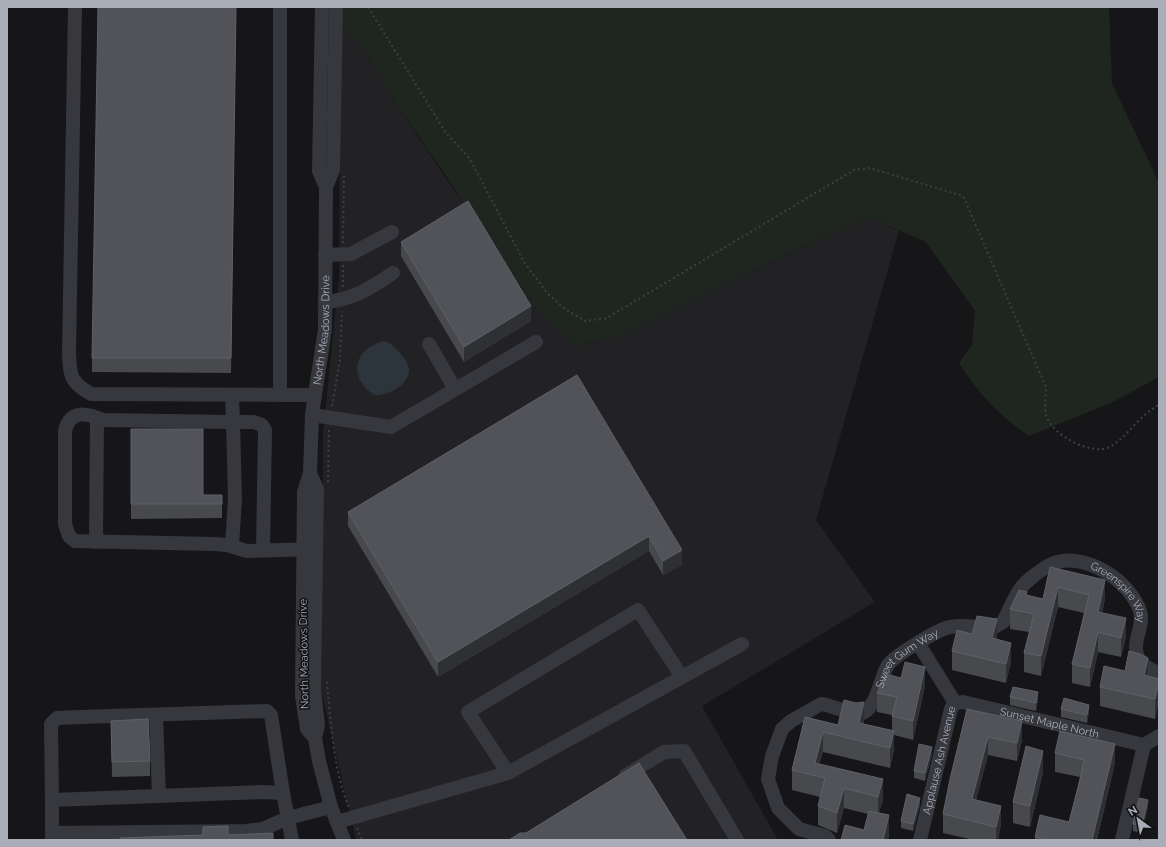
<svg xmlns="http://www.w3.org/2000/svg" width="1166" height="847" font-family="Raleway,sans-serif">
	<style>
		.built { fill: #222225 }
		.green { fill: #1e261f }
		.water { fill: #2c353c }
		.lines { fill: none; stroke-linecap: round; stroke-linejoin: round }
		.path { stroke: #3d3f44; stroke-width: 2; stroke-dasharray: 2 3; stroke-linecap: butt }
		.minor { stroke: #37383d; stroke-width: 14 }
		.wall { fill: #47494d }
		.shaded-wall { fill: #2f3033 }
		.building { fill: #525359; stroke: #5f6168 }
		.labels { text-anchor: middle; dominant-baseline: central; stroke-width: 3; stroke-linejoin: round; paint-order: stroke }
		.street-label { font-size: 11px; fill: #a8adb8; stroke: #111113 }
	</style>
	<rect width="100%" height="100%" fill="#161618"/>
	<path class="built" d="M341,27L362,46L393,99L449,183L576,346L624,335L741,276L868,217L899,231L816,520L875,602L702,706L778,840H356L321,690L323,433L339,277Z"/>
	<path class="green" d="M340,7H1109L1112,83L1159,183V377L1113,402L1029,436C999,416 978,393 959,363L972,345L975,311L926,242L868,217L741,276L624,335L576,346L535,306L393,99L362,46L341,27Z"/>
	<path class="water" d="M383,341C390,342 394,346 398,351C403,356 409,363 409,370C409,385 388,396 374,395C348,377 353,350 383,341Z"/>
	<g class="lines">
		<path class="path" d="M368,7L446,133L470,159L524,262L548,294L565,309L585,321L607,318L854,170L870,168L963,196L1046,387C1046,396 1044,407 1046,415C1051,435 1095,459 1113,445C1130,433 1140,415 1159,405
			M343,243L344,175
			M343,287V265
			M332,406L340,360L342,311
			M328,482L329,430
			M327,682C331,723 333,769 349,808
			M357,828L362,840"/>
		<g class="minor">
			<path d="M75,7L69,352C70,376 70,382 91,394L315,395"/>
			<path d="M280,7V395"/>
			<path d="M322,7L319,171L326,187"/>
			<path d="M325,255L351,254L392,232"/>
			<path d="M325,302C353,300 370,288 393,273"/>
			<path d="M429,344L455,389"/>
			<path d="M232,395L233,422L103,420C87,413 70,409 65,431V524L69,536L75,541L214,544L227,545L247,551L316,549"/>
			<path d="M312,415L391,427L536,342"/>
			<path d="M310,473L317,489L314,689L318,725L315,738L319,761L331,807L344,840"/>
			<path d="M96,542L97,418"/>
			<path d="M232,546L235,499L233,422H254L262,425L265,430L263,550"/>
			<path d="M918,643L955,703"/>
			<path id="s1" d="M955,703L963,702L1144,745"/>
			<path d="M156,715L159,796"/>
			<path id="s2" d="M315,738L307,729L302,696L304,492L310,473L312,415L325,329L326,187L333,170L336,7"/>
			<path d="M508,773L468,712L638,610L682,677"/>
			<path d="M625,776L664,752L684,751L737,840"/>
			<path d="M52,800L51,724L57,718L81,717L267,711L271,715L283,793"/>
			<path d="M337,822L508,773L742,644"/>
			<path d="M52,833V800L262,792L283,793L292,840"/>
			<path d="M52,840V833L246,831L263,829L288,818L331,807"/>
			<path id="s3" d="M829,840L825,836L799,829L778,808L768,779L772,756L782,729L791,721L821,704C832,705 850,715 860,714C876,711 880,678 888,665C894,656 938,629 950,627C964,624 979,628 993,628L1003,622C1012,606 1016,589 1031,578C1037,573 1046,566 1054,563C1086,552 1130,581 1140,611C1145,626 1131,642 1138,657C1141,665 1151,670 1159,673"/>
			<path id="s4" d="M920,840L951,709L955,703"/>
			<path d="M1122,840L1144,745L1159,736"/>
		</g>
	</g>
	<path class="wall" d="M236,7L231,373L92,372V358Z
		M401,242L531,321L464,362L401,256Z
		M577,375L682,565L663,575L649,551L438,677L348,526V512Z
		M131,429L203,495H222V518L131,519Z
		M1050,567L1105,599L1102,613L1126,637L1121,657L1098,652L1090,687L1072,683V664L1084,613L1058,607L1041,676L1024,672V653L1029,632L1010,629V609L1027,595L1043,599Z
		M972,634L997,638L996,640L1011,662L1006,683L952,670V651Z
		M1148,676L1159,679V700L1155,719L1100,706V687Z
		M925,686L913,740L894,735V750L890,768L823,752L819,764L883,799L879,813L889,834L888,840H841L864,830L868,814L844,808L837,833L818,825V806L820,797L792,790V770L805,717L838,725L856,703L864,721V724L892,730V715L877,712V693Z
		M1010,697L1038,699L1036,711L1010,705Z
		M967,709L1022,740L1017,761L988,755L976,800L1001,824L998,840H974L943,833V814Z
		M1061,709L1089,712L1087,723L1061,717Z
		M111,721L150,761V776L112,777Z
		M1055,753L1115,763L1097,840H1035V837L1069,822L1080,777L1055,772Z
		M932,754L925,781L914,778V771Z
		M1043,772L1030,827L1013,823V802Z
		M920,805L913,831L901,828V821Z
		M1148,807L1142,833L1133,831V824Z"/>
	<path class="shaded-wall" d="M531,306V321L464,362V347Z
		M649,536V551L438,677V662Z
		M682,550V565L663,575V561Z
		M1105,580V599L1098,631V612Z
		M1058,587V607L1041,676V656Z
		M1126,618V637L1121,657V638Z
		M997,619V638L992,657V638Z
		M1098,632V652L1090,687V668Z
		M1011,643V662L1006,683V664Z
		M1148,658V677L1144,675Z
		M925,667V686L913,740V721Z
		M1159,681V700L1155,719V699Z
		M1038,692V699L1036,711V703Z
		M864,702V721L859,742V723Z
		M1089,705V712L1087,723V715Z
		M1022,721V740L1017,761V743Z
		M894,731V750L890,768V748Z
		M823,732V752L816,776L815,763Z
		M988,737V755L972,817V799Z
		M1115,744V763L1097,840H1092Z
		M932,747V754L925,781V773Z
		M1043,751V772L1030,827V806Z
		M883,779V799L878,816V797Z
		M844,788V808L837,833V813Z
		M920,798V805L913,831V824Z
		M1148,800V807L1142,833V825Z
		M1001,806V824L998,840H996V827Z
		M889,815V834L888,840H883Z"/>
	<path class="building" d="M98,7H236L231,358H92Z
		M468,201L531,306L464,347L401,242Z
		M577,375L682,550L663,561L649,536L438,662L348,512Z
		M131,429H203V495H222V504H131Z
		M1050,567L1105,580L1098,612L1126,618L1121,638L1098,632L1090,668L1072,664L1089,595L1058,587L1041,656L1024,653L1034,614L1010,609L1019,590L1027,592L1026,595L1043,599Z
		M977,616L997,619L992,638L1011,643L1006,664L952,651L957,630L972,634Z
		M1129,651L1140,654L1148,658L1144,675L1159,679V681L1155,699L1100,687L1104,666L1125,671Z
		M905,662L925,667L913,721L892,716L897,697L877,693L886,674L901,678Z
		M1013,687L1038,692L1036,703L1010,697Z
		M1064,698L1089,705L1087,715L1061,709Z
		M844,700L856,703L864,702L859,723L894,731L890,748L823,732L815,763L883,779L878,797L844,788L837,813L818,806L825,778L792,770L805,717L838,725Z
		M967,709L1022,721L1017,743L988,737L972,799L1001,806L996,827L943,814L950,779Z
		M148,719L150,761L112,762L111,721Z
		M1060,731L1115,744L1092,840H1050L1035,837L1040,815L1069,822L1079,784L1084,760L1055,753Z
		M919,744L932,747L925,773L914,771Z
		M1026,746L1043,751L1030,806L1013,802Z
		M639,763L687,840H509L520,833H526Z
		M907,794L920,798L913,824L901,821Z
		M1139,798L1148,800L1142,825L1133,824Z
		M869,811L889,815L883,840H841L845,825L864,830Z
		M228,826V835L273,833V840H120V838L203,835V827Z"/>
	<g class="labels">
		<g class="street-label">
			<text stroke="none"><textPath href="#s2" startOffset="413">North Meadows Drive</textPath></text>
			<text stroke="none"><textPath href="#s3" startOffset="577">Greenspire Way</textPath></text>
			<text transform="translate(304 654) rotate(-91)">North Meadows Drive</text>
			<text stroke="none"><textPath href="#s3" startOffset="308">Sweet Gum Way</textPath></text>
			<text stroke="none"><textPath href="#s1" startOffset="97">Sunset Maple North</textPath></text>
			<text stroke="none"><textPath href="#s4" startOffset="82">Applause Ash Avenue</textPath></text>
		</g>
	</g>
	<rect width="1166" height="847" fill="none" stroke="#a8adb8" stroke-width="16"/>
	<g transform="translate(1138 819) rotate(328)" stroke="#111113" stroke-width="3" paint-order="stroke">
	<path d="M0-3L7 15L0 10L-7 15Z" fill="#a8adb8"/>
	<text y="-6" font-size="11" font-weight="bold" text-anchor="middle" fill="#a8adb8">N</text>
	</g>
</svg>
